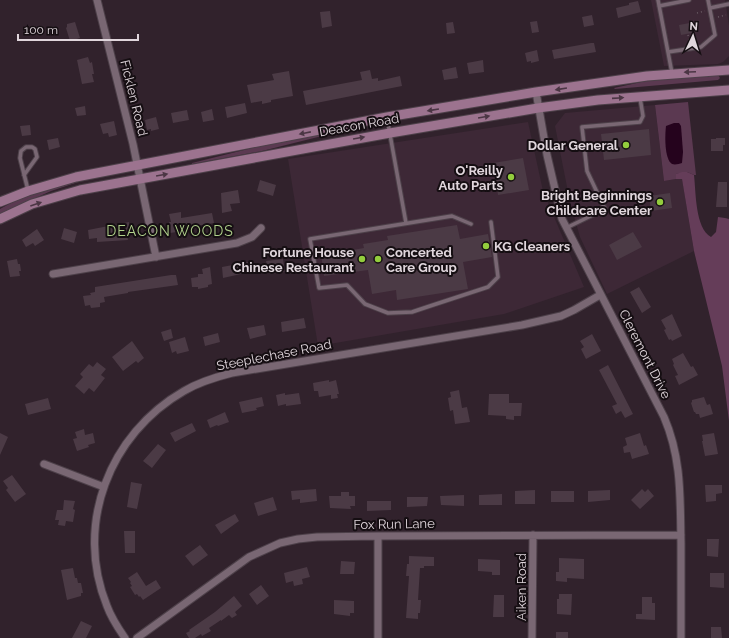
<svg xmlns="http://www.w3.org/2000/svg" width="729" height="638" font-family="Raleway,sans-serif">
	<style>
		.built { fill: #3d2836 }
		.green { fill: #5b3951 }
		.forest { fill: #653d59 }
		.water { fill: #25031d }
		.building { fill: #4b3a45 }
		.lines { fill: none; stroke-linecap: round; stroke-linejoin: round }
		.lane-casing { stroke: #4d4049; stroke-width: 5.5 }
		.street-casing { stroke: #4d4049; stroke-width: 9 }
		.secondary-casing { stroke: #4d4049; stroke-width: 11 }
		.path { stroke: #675962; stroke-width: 1.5; stroke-dasharray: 1 3; stroke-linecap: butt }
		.lane { stroke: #796773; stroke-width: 3.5 }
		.street { stroke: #796773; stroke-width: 7 }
		.secondary { stroke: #9c738f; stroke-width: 9 }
		.oneway { fill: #4b3644 }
		.poi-dot { fill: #93cd3d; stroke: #150e12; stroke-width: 1.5 }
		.labels { text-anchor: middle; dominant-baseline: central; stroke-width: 4; stroke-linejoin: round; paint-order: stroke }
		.street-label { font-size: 13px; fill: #e0d6dc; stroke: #150e12 }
		.poi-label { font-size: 13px; font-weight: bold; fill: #e0d6dc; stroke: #150e12; text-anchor: end }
		.neighbourhood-label { font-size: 14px; letter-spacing: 1px; fill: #b1d28c; stroke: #150e12 }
	</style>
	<rect width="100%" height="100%" fill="#31222c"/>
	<path class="built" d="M651,0H725L729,25V56L723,62L718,64L664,66Z
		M655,105L664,181L682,178L694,251L607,294L580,237L570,202L555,126L565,113Z
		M528,122L543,191L584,287L504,314L318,346L288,159Z"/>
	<path class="green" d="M718,75L720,78L718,80L615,89L614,88L655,79Z
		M688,102L696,175H694L687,172L676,174V179L664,181L655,105Z
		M325,133L326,135L262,151L192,164V163L260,146Z
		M77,181L78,182L51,191L0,214V209C24,195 50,188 77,181Z"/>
	<path class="forest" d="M682,172H687L694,175C696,192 695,228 711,237L716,232L718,217L725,218L729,219V421L722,366L694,251L682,179H676V174Z"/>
	<path class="water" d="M674,123H679L681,126L683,152L682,163C679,164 675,165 672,164C664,159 665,134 666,126Z"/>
	<path class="building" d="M638,1L641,12L618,18L616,8L629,5V3Z
		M330,11L332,26L322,28L320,12Z
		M592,15L594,25L584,27L582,17Z
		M537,21L539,32L532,33L530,22Z
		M75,22L80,38L70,41L66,28L67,27V24Z
		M453,22L455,33L447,34L446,23Z
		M695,22L697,32L681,35L679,25Z
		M591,43H594L596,52L554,59L552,50Z
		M537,50L539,61L531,63V61L527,62L525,53Z
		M88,57L90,63L92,62L94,74H92L94,82L82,84L77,60Z
		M483,60L484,72L469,74L467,63Z
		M456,67L458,78L444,80L442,70Z
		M370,70L372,79L378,78V81L400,76L402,86L306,105L303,91L362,80L360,72Z
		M289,71L293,96L271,100V102L262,104V101L251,103L247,85L274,80L272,74Z
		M245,103L247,113L227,118L225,107Z
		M85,106L86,115L77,116L75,108Z
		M212,109L214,120L203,122L201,112Z
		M187,110L189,120L173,123L171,113Z
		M156,117L159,129L151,131V129L147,130L145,120Z
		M114,121L117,135L109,137L108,133L103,134L100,124Z
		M30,125L31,135L22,136L20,126Z
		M649,129L651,155L604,160L601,134Z
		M58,138L60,147L49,150L47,140Z
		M716,138H725V145H723V151H711V139H716Z
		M523,158L529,190L498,195L493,163Z
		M260,180L276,185L273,196L257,191Z
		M718,182H727V207H716Z
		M238,190L240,203L230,204L232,211L222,213L221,193Z
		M670,193L672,208L651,211L649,196Z
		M181,212V218L212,213L214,223L183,228V231L170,233L169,222H171L169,214Z
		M129,222L130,232H126L128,240L97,242V238L89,239L88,230Z
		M457,225L460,239L488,234L491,251L492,257L463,262L468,289L397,300L396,290L372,294L368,270L324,276L321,254L347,249V251L364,248L363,244L388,240L387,236Z
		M64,228L77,232L74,243L61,239Z
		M37,229L44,240L35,246L33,243L26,247L22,240Z
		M633,232L642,247L617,260L609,245Z
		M17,259L18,264H20L21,271H19L20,276L10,277L7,261Z
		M283,259L285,272L269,274L266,261Z
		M249,262L250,272L223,278L222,267Z
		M210,267L212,284L208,285V287L198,289V287H192L191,278L198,277V274H203L202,269Z
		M171,275H176L178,285L128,292V293L104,297L105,302L100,303V307L91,308L90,305L85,306L83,296L91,295L90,293L95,292V287Z
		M639,287L651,307L642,313L630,292Z
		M672,314L682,336L672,341L671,339L669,340L664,330L666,329L661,320Z
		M304,318L306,328L282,332L281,322Z
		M264,325L266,335L250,339L247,328Z
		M171,329L173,338L164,341L161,332Z
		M218,333L220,342L205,346L203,337Z
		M592,334L601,351L586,359L581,349L584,347L580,341Z
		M185,337L189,351L177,354L176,351L172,353L169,342Z
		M132,341L144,358L138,363L136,361L123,371L112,357Z
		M683,353L691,367L693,366L698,375L679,385L675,376L678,375L673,365L674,364L672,359Z
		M97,362L106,369L101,375L105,378L94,392L89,388L84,394L75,386L83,377L80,374L89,364L93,367Z
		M608,365L633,414L625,418L621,411L616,414L612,406L617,404L599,370Z
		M329,380V382L336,380L339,394H337L338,398L331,399V395L319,397L318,391H314L313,383Z
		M459,390L462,408L467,407L470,422L455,424L453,410L450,411L448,398L451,397L450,392Z
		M285,393V395L299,393L301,404L286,406V404L278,406L276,395Z
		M489,394H509V403H522L521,416H514V420L506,419V416L488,415Z
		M262,397L264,406L256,408L257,410L242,413L239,402Z
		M704,397L707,405L710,404L713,414L700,418L699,414H696L695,412H694L691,403L692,402V400Z
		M48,398L51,409L28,415L25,404Z
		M225,412L229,422L218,426L217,425L210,428L207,420Z
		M192,423L196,431L175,442L170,433Z
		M84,429L85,435L93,433L95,443L88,445L89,447L77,451L73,439L77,438L75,432Z
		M0,433L8,437L0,455Z
		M640,433L644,446L646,445L649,454L632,459L630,452L624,453L623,447L627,445L625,438Z
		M714,433L718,454L705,456L702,441H703L702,435Z
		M158,444L166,450L152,468L143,461Z
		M12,475L26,494L15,502L6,490L8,488L3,481Z
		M131,482L142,484L137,509L127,507Z
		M705,485H722V493L716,494V501L706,502Z
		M316,489L317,501L300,503V499L292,500L291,491Z
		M642,489L645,492L648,489L654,496L640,509L631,500Z
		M535,490V504H515V491Z
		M610,490V500L588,502V491Z
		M551,491H574V502H551Z
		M341,492H349V496H355V506H350L351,509L330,508L329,496H341Z
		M502,494V505H479V495Z
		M464,495V506L441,505L440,496Z
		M273,497L277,510L258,516L254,503Z
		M407,497H428L427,506L407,507Z
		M64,500L75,501L73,509L75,510L73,522L66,521L65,526L58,525L59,520H55L57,510H63Z
		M367,501H391V510L367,511Z
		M235,514L239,521L221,534L215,525Z
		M124,531H135V553H125Z
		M707,539H719L718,557L707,556Z
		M200,545L208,555L193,566L185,556Z
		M409,556L434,557V566H424V568H420L418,600H421L420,613H418V619L406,618L409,576H406L407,564H409Z
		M559,558L584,559V579L567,578V582L556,581V572H559Z
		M478,559L500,560V575H492V572L478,571Z
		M341,561L355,562L354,574H340Z
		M307,567L310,577L302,579L303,584L294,586L293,581L286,583L284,573Z
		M73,568L75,578H77L78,583H81L83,593H81V596L67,600L61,570Z
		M137,572L146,586L156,580L161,588L143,600L140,596L139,597L137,594L135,595L130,587L132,586L130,583L131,582L128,578Z
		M710,573H724V588L710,587Z
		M261,585L269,596L257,605L249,594Z
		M559,594H572L571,615L557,614V599H559Z
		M494,595H504V617H493Z
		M234,596L242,606L235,612L237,615L232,618L229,615L221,621V620L209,628L211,631L202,636L201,634L195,638H189L186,633L190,631L189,630L215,612Z
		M642,597H652V603H655V620L636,619V614H642Z
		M334,600L354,601V613H350V616L334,614Z
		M81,621L92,626L86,638H72Z
		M711,627H721L722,638H711Z
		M556,632H568V638H556Z"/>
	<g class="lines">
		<g class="lane-casing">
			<path id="lane" d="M658,0L672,73
				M659,6L689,0
				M710,8L729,4
				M668,52L701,47L715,35L708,0
				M387,118L406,223
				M24,175L37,157L35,149L32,147H26L21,151L20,158L28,190
				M471,224L452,216L310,239L319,288L347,285L365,304L388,313L412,312L430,306L488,287L498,277L491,222
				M566,228L605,209L587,171L582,127L640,122L643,116L640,98"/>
		</g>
		<g class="street-casing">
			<path id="street" d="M97,0L133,144L156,257
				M536,92L547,155L562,219L664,417C682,459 680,498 681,543C681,575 681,606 681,638
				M53,274L237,243L252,237L261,228
				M44,464L104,487
				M378,536V638
				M125,638C118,628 111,617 107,606C74,525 109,434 184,391C199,382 216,377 232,373L522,325L561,316L574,310L600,295
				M137,638L249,557L280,543L298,539L317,537L378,536L681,535
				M532,638L533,535"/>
		</g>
		<g class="secondary-casing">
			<path id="secondary" d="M0,202L28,191L76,177L387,117L536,92L647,76L729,70
				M0,219L32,204L80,190L390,133L538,108L598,100L729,90"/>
		</g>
		<path class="path" d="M697,13L705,11
			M718,17L726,15
			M688,35L690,43"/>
		<use href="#lane" class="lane"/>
		<use href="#street" class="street"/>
		<use href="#secondary" class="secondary"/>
	</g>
	<defs><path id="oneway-solid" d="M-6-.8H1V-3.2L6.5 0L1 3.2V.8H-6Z"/></defs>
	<g class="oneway">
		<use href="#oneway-solid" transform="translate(690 72) rotate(177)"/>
		<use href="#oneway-solid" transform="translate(561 89) rotate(171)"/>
		<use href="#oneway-solid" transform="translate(618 98) rotate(-4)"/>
		<use href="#oneway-solid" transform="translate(433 110) rotate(171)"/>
		<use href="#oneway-solid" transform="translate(484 117) rotate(-10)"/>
		<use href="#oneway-solid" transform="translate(305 133) rotate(169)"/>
		<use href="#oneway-solid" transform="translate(359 138) rotate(-10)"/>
		<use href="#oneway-solid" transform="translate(162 175) rotate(-10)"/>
		<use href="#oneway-solid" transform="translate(36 204) rotate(-19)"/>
	</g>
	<g class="poi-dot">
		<circle cx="626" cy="145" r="4"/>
		<circle cx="511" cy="177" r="4"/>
		<circle cx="660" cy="202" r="4"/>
		<circle cx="486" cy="246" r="4"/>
		<circle cx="362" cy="259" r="4"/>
		<circle cx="378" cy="259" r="4"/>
	</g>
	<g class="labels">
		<g class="street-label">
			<text transform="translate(134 98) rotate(76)">Ficklen Road</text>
			<text transform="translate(359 125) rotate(-10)">Deacon Road</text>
			<text transform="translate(645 354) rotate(63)">Cleremont Drive</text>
			<text transform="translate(274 355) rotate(-11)">Steeplechase Road</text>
			<text transform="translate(394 524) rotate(-1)">Fox Run Lane</text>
			<text transform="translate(521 587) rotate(-90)">Aiken Road</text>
		</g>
		<g class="poi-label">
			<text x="618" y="145">Dollar General</text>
			<text x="503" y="170">O'Reilly<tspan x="503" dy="15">Auto Parts</tspan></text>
			<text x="652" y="195">Bright Beginnings<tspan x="652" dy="15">Childcare Center</tspan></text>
			<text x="494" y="246" text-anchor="start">KG Cleaners</text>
			<text x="354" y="252">Fortune House<tspan x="354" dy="15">Chinese Restaurant</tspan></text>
			<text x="386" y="252" text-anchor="start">Concerted<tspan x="386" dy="15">Care Group</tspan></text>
		</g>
		<g class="neighbourhood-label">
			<text x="170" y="231">DEACON WOODS</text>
		</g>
	</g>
	<g transform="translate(693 36) rotate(4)" stroke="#150e12" stroke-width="3" paint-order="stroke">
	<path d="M0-3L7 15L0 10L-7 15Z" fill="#e0d6dc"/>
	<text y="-6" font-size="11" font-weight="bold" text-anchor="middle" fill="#e0d6dc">N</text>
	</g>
	<path d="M18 34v6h120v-6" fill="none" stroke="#e0d6dc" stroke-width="2"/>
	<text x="24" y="34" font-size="12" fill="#e0d6dc" stroke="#150e12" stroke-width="3" paint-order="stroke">100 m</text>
</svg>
